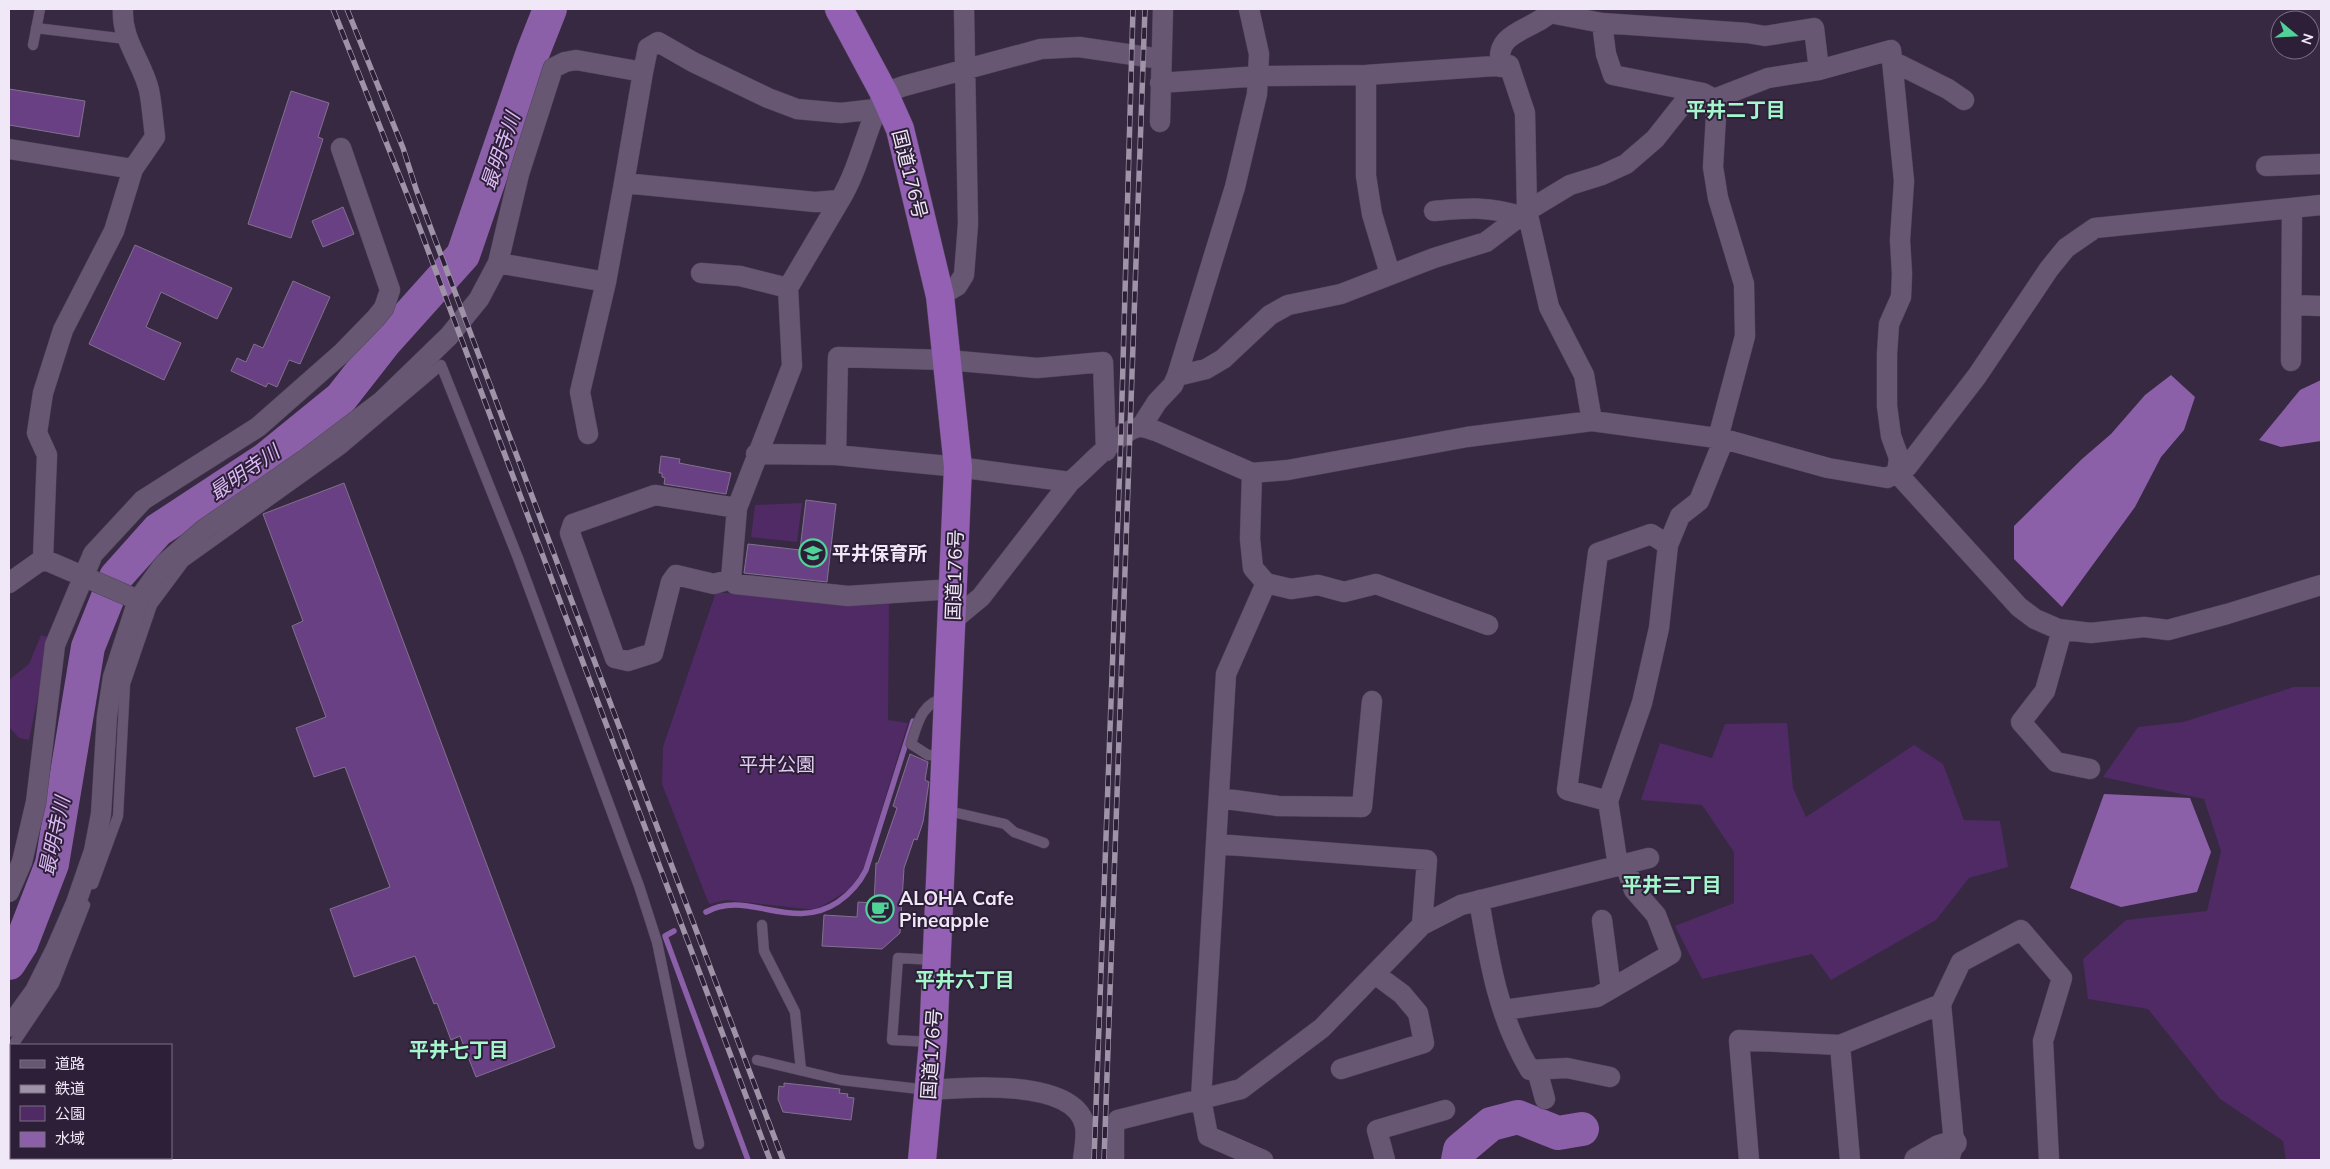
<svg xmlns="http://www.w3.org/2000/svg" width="2330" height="1169" font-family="Mulish,'Noto Sans JP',sans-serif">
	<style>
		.green { fill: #4f2a65 }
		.water { fill: #8c60a8 }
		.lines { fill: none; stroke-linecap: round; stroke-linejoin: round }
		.stream { stroke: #8c60a8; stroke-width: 5.5 }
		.river { stroke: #8c60a8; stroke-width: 34 }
		.building { fill: #6a4085; stroke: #81718d }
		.service-casing { stroke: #51445a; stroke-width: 11 }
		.minor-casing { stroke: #51445a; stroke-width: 21 }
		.tertiary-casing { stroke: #51445a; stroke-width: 26 }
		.trunk-casing { stroke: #51445a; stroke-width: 29 }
		.service { stroke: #675773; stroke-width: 10 }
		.minor { stroke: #675773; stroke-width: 20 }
		.tertiary { stroke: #675773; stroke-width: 25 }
		.trunk { stroke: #9360b3; stroke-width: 28 }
		.rail-casing { stroke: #9e93a7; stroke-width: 5.5 }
		.rail { stroke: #2d1f37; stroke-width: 4; stroke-dasharray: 11; stroke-linecap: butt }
		.labels { text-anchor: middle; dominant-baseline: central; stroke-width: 4; stroke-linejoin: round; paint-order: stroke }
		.street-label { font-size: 19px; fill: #f0e7f7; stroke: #2d1f37 }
		.poi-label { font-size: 19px; font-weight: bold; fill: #f0e7f7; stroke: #2d1f37; text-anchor: start }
		.park-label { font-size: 19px; fill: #e2cbf3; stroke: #2d1f37 }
		.neighbourhood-label { font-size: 20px; font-weight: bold; fill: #a4f6cc; stroke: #2d1f37 }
		.water-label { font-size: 20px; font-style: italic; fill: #dcbaf5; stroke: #2d1f37 }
	</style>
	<rect width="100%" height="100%" fill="#372942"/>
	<path class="green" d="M802,503L797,542L751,537L755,505Z
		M716,592L850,605L889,602L888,720L908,723L864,868L853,887L816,910L726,900L709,904L662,784L663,747Z
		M41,635L50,638L29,740L19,738L9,727V680L29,664Z
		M2294,687H2321V1160H2286L2283,1141L2220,1099L2148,1009L2088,999L2083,959L2126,920L2207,911L2221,851L2204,799L2103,777L2138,727L2183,722Z
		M1787,723L1793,788L1806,817L1914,745L1943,764L1964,820L2000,821L2008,867L1969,878L1936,920L1831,980L1812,954L1702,979L1675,926L1734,903V852L1702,805L1641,800L1660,743L1712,758L1725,724Z"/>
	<path class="water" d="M2171,375L2195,397L2184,430L2161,457L2135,507L2062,607L2014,559V526L2082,459L2111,434L2145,395Z
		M2321,380V441L2281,447L2259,440L2300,390Z
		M2104,794L2190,798L2211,852L2197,892L2121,907L2070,888Z"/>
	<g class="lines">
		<path class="stream" d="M706,912C747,889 792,933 838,902C851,893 859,884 866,870L913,721
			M674,931L665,936L748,1160"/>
		<path class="river" d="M9,963L21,944L52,864L88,647L116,577L158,530L266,459L341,398L384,343L463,255L533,52L550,9
			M1458,1160L1460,1150L1491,1124L1518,1117L1558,1133L1582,1129"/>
	</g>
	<path class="building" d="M9,89L85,101L79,137L9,125Z
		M291,91L329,103L318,137L323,139L291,238L248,224Z
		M343,207L354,234L323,247L312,221Z
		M135,245L232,288L217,319L161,292L146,327L181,343L164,380L89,344Z
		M293,281L330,297L300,364L289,360L277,387L268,383L266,387L231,371L237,358L246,362L254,344L263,348Z
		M661,456L680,459L679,463L731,473L726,494L664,484L665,478L662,477V473H659Z
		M344,483L555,1047L476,1077L460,1036L451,1040L437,1003L434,1004L415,956L354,977L330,909L390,887L345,767L314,777L296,728L326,717L292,626L303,621L263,514Z
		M806,500L836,504L827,582L744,573L748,544L800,550Z
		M910,754L928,762L925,780L929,782L923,822L917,840L914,839L904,868L900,933L882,949L822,946L824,915L857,917L858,902L874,903L876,863H878L897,808L893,806Z
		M784,1083L840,1089L839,1093L848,1094L847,1097L854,1098L851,1120L783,1112L778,1099L779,1086L784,1087Z"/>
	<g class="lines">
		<g class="service-casing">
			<path id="service" d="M36,28L126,39
				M33,45L40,9
				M946,755H928L911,744C918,721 922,702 948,697
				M944,810L1005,824L1014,832L1044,843
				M93,884L118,816L125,684L152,605L184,562L342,449L441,365L518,558L639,886L657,942L699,1144
				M762,925L764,951L795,1012L801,1070
				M932,1042L892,1040L898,958L936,960
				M13,1045L54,984L85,905
				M757,1060L841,1080L928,1090
				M9,1137L11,1138
				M61,1158L67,1160"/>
		</g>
		<g class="minor-casing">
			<path id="minor" d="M123,9C121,40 142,61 149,90C152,105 153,121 155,137L133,169
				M1550,13L1602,23L1747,33L1765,36L1814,28L1819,70L1891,50L1904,181L1900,240L1902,274L1901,297L1889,324L1887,354V406L1891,436L1899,458L1897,473L2019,607L2035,619L2058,629L2091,633L2144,627L2168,630L2227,614L2321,585
				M1602,23L1606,54L1613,75L1703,93L1714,99L1716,116L1713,167L1718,198L1744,284L1745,336L1718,438
				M1892,61L1948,89L1964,100
				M1501,67C1492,29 1537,31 1553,9
				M643,72L648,48L658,42L693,62L768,98L797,109L841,113L876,109
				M1366,75V176L1372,214L1390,274
				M1160,83L1259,76L1366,75L1509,65L1525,113L1527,211L1549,307L1584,375L1592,421
				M1714,99L1768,78L1819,70
				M1160,122L1163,9
				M9,149L133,169L114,231L63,330L43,393L37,433L47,455L43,559
				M2266,166L2321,164
				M840,200L788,288L792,366L737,508L731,579L735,584L848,596L953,589
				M1434,211C1470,208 1485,206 1521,216
				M498,263L606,282
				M701,273L740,276L788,288
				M940,296L957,286L964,275L968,224L964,9
				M2292,305L2321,306
				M2291,361L2292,208
				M1177,376L1206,369L1223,359L1270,315L1288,305L1341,294L1434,258L1486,242L1527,211L1570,185L1602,175L1626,164L1655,139L1693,91
				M1141,427L1157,402L1173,385L1177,376L1235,187L1257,94L1259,54L1249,9
				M588,434L580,392L606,282L624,183
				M756,454L836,455L958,467L1070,482
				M836,455L838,357L947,360L1037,368L1103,362L1106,451
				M1252,473L1250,539L1253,568L1266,583L1291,589L1318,585L1344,592L1376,584L1488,625
				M731,579L714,584L676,575L671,582L653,653L628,661L615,658L570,533L573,524L655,495L737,508
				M9,583L43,559L138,600
				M952,621L981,597L1070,482C1086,469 1123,427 1141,427C1145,427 1151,430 1156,431L1252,473L1288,470L1467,437L1592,421L1724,439L1828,468L1887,478L1907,467L1977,376L2049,269L2066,248L2095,228L2321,205
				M2062,630L2045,691L2021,722L2056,762L2090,769
				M1219,798L1278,806L1362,807L1372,701
				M1608,801L1567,790L1598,553L1651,534L1668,545
				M1216,844L1427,860L1422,925
				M1618,866L1608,801L1642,703L1659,628L1668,545L1680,516L1699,501L1724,439
				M9,892L22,862L36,802L55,645L93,554L143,500L258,427L342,353L376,318L384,308L390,290L341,148
				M1479,900C1489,960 1498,1017 1530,1070L1567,1068L1610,1077
				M1602,920L1611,989
				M1504,1010L1597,997L1671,954L1656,915L1634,890L1625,864
				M9,1027L35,991L56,949L76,903L94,851L101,814L107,716L113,677L138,600L164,564L203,530L304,460L382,401L449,336L479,299L498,263L519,174L553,68L565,62L576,60L643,72L624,183L815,202L840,200C860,167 866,128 884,93L904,86L1041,49L1079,47L1161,59
				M1840,1045L1850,1160
				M1341,1069L1424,1043L1418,1013L1402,994L1375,974
				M1537,1070L1545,1099
				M930,1090C965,1087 1075,1078 1085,1126C1087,1136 1084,1150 1083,1160
				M1114,1160V1128L1118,1120L1241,1089L1322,1028L1422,925L1461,905L1649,858
				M1263,1160L1208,1136L1201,1099L1226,674L1266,583
				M1385,1160L1377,1130L1445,1110
				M1749,1160L1739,1040L1840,1045L1941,1004
				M1949,1160L1954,1143L1941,1004L1961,962L2021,930L2062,978L2043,1041L2049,1160"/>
		</g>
		<g class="tertiary-casing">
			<path id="tertiary" d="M1917,1160L1938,1148L1954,1143"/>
		</g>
		<g class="trunk-casing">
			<path id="trunk" d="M839,9L884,93L900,129L940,296L958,467L933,1042L922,1160"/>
		</g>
		<use href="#service" class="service"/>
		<use href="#minor" class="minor"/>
		<use href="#tertiary" class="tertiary"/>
		<use href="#trunk" class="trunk"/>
		<g class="rail-casing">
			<path id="rail" d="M333,9L408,197L770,1160
				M347,9L403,148L416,189L783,1160
				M1094,1160L1121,434L1133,9
				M1104,1160L1145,9"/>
		</g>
		<use href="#rail" class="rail"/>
	</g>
	<defs>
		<g id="school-ring" transform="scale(1.4375)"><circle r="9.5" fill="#2d1f37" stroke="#4fd399" stroke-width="1.5"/><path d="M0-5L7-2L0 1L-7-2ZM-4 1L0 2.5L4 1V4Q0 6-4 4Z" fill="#4fd399"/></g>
		<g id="cafe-ring" transform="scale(1.4375)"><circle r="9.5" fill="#2d1f37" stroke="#4fd399" stroke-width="1.5"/><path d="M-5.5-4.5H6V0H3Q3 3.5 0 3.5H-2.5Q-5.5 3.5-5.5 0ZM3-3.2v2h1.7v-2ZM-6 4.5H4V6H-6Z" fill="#4fd399"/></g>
	</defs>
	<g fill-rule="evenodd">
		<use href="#school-ring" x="813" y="553"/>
		<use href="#cafe-ring" x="880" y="909"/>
	</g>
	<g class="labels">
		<g class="street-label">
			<text transform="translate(910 174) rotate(76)">国道176号</text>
			<text transform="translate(954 575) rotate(-88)">国道176号</text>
			<text transform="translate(931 1054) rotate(-86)">国道176号</text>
		</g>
		<g class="poi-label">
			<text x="832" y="553">平井保育所</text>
			<text x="899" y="898">ALOHA Cafe<tspan x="899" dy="22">Pineapple</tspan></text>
		</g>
		<g class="park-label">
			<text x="777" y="764">平井公園</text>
		</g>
		<g class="neighbourhood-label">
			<text x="1736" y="109">平井二丁目</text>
			<text x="1672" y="884">平井三丁目</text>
			<text x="965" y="979">平井六丁目</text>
			<text x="459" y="1049">平井七丁目</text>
		</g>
		<g class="water-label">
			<text transform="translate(500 151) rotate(-71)">最明寺川</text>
			<text transform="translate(244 472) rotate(-35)">最明寺川</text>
			<text transform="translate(54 836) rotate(-78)">最明寺川</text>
		</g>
	</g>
	<rect width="2330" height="1169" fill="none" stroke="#f0e7f7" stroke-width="20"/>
	<rect x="10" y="1044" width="162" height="115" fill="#2d1f37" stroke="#7b6f84"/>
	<rect x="20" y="1060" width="25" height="8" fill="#675773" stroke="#7b6f84"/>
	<text x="55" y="1069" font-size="15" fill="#f0e7f7">道路</text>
	<rect x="20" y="1085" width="25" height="8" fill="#9e93a7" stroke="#7b6f84"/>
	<text x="55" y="1094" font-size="15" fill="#f0e7f7">鉄道</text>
	<rect x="20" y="1106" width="25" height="15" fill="#4f2a65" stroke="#7b6f84"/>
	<text x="55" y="1119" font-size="15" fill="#f0e7f7">公園</text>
	<rect x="20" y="1132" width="25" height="15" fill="#8c60a8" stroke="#7b6f84"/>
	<text x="55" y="1144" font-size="15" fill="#f0e7f7">水域</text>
	<g transform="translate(2295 35) rotate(108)"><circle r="24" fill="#2d1f37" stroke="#7b6f84"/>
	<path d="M0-4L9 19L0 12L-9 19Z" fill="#4fd399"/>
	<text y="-8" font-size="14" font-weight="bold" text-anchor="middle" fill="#f0e7f7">N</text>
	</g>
</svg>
